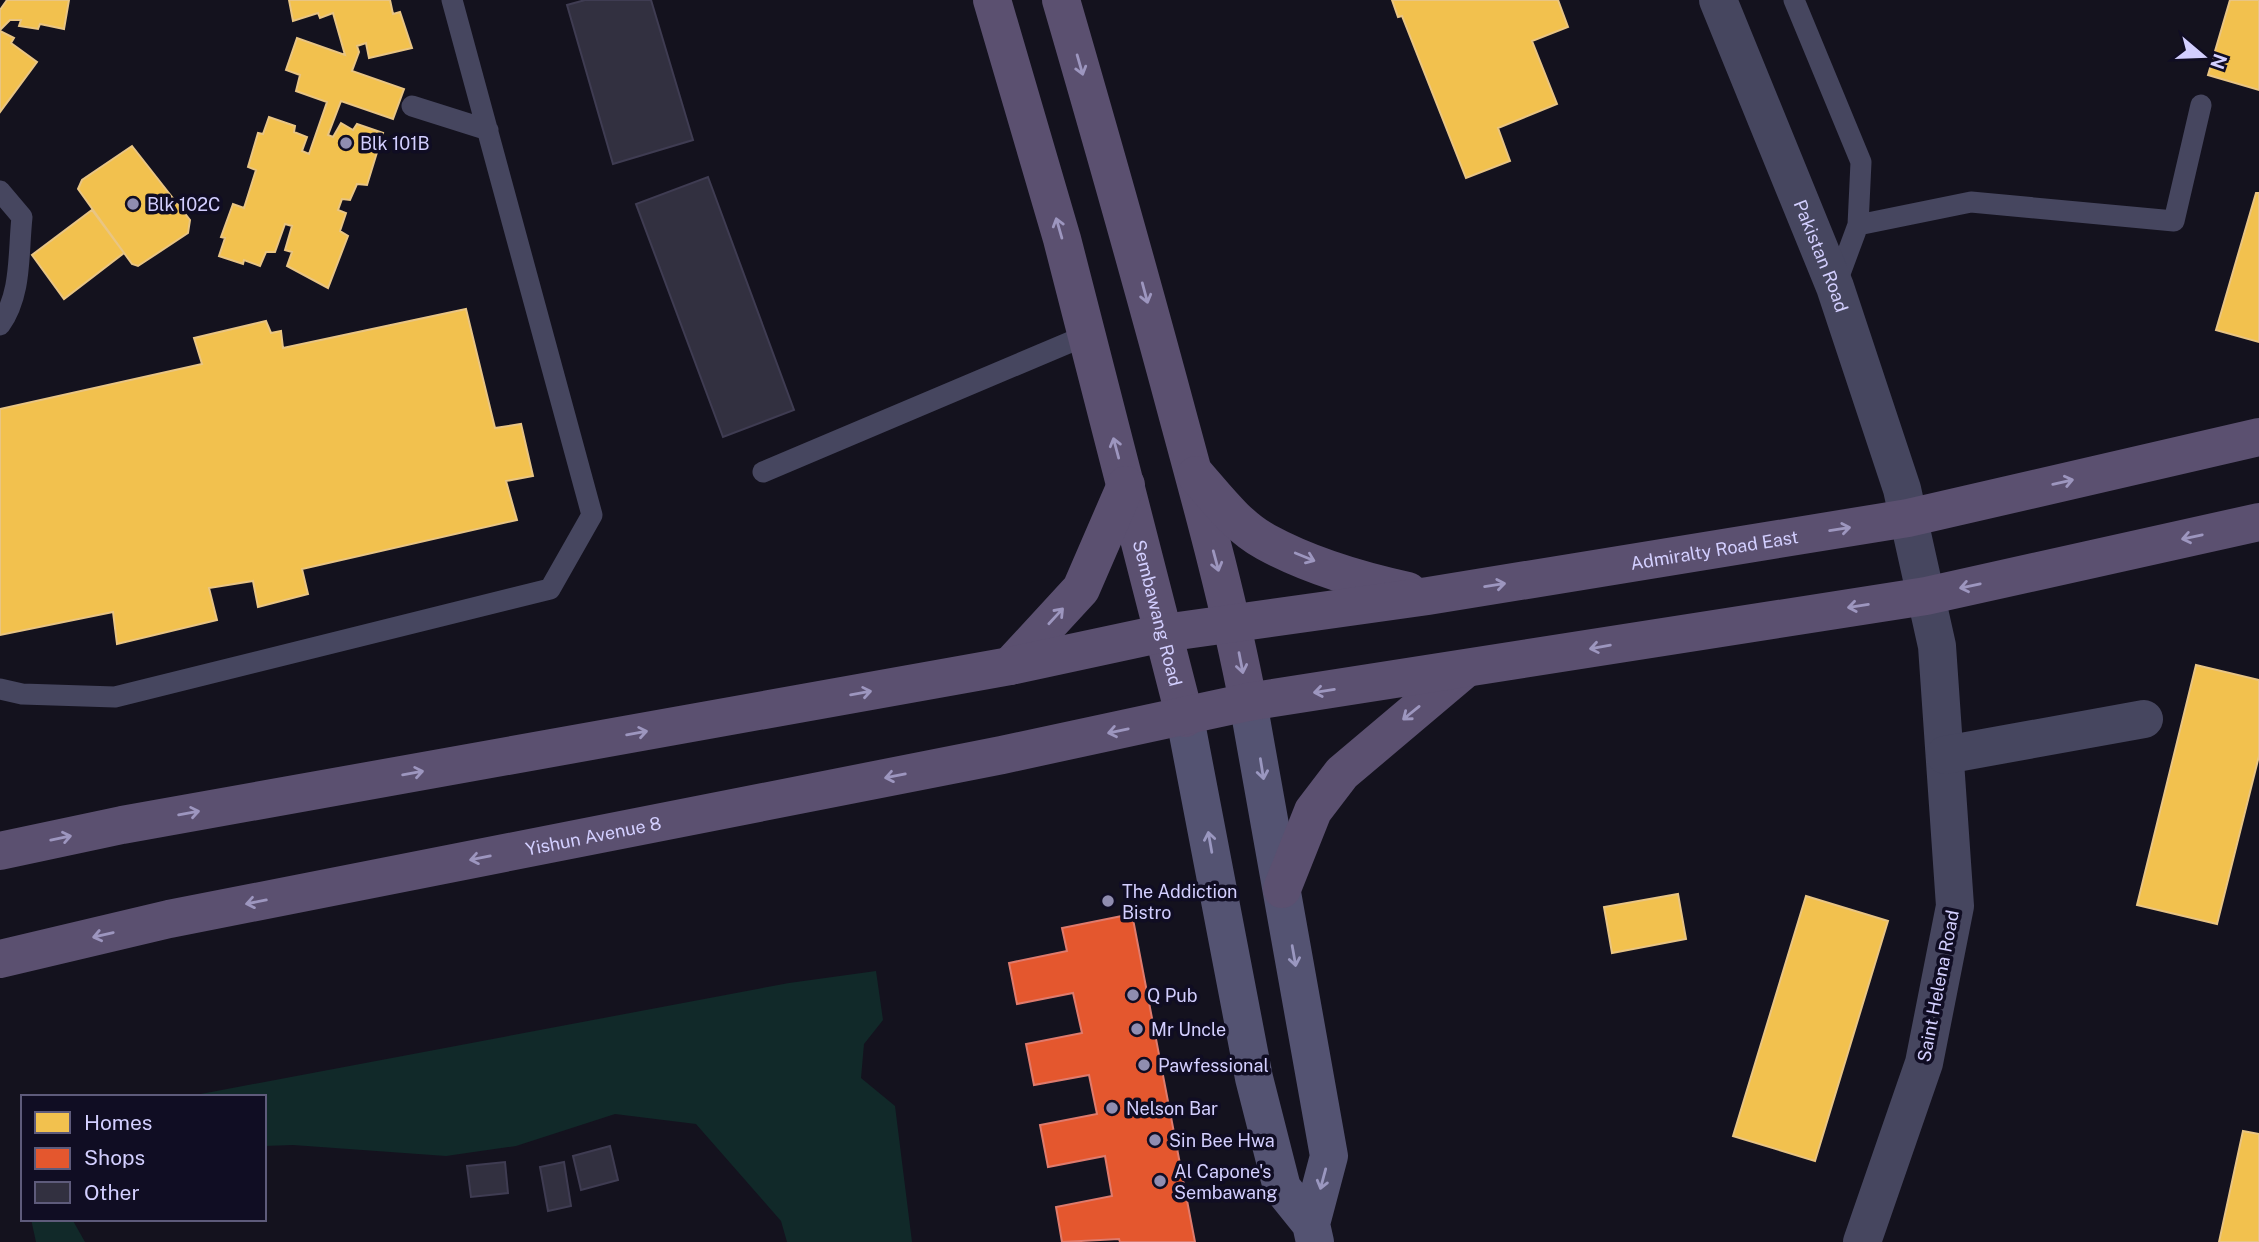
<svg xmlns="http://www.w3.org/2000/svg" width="2259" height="1242" font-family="'Public Sans',sans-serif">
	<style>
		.green { fill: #112929 }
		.homes { fill: #f2c14e; stroke: #e9c583; stroke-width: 2 }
		.shops { fill: #e4572e; stroke: #df7b6d; stroke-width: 2 }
		.building { fill: #323040; stroke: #3f3c52; stroke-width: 2 }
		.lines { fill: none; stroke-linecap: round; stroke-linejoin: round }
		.lane { stroke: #46465f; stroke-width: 21 }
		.street { stroke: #46465f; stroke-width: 38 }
		.secondary { stroke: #545372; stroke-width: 38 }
		.primary { stroke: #5b5070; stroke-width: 38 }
		.oneway { stroke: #9d96bf }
		.oneway2 { stroke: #9a97c0 }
		.poi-dot { fill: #908db0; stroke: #100d23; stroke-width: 2.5 }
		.labels { text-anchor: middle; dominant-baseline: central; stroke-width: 7; stroke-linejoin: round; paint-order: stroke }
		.poi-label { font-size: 18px; fill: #d3cfff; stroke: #100d23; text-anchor: start }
		.street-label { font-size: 18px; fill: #d3cfff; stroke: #100d23 }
	</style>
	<rect width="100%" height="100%" fill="#14121e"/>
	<path class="green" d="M876,971L883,1020L864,1044L861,1078L895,1106L912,1242H787L781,1221L696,1124L615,1114L516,1146L446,1156L293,1145L264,1146V1097H185L789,983Z
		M31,1219H72L85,1242H36Z"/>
	<path class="homes" d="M7,0H69L64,29L40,24L38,29L19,26L21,20H10L0,30V10Z
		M289,0H390L393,14L400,12L412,48L369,58L366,43L357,46L359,52L352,71L404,89L393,119L341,101L328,135L333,137L341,123L353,130L357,124L383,133L367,185L357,184L350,200L342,199L338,210L346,213L340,231L348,236L328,288L287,266L292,252L285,250L292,226L285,224L275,252H266L260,266L244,260L243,264L219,256L225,238L221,237L233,204L244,208L256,170L248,167L258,133L263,134L269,117L295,126L294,132L307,137L302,151L309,154L327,102L296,91L300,75L286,70L297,38L345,55L333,13L320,18L318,13L293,21Z
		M1392,0H1558L1568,27L1532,41L1557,104L1498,128L1510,161L1466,178L1402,16L1398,17Z
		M2230,0H2259V90L2208,75Z
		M0,31L14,38L11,43L37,62L0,112Z
		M132,146L190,220L188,233L138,266L132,264L78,189L82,180Z
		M2256,193H2259V342L2216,330Z
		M92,210L124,253L64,299L32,255Z
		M466,309L495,428L521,424L533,476L506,481L517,520L302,569L308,594L258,607L253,581L209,588L217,620L117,644L113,612L0,635V409L202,364L194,338L266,321L271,333L281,331L283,348Z
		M2196,665L2259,680V756L2217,924L2137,905Z
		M1678,894L1686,939L1612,953L1604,907Z
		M1806,896L1888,921L1815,1161L1733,1136Z
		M2243,1131L2259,1134V1242H2219Z"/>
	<path class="shops" d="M1132,914L1195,1242H1120L1119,1239L1062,1242L1056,1207L1112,1196L1105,1156L1048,1167L1040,1125L1097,1114L1089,1075L1034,1085L1026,1044L1082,1033L1073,993L1017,1004L1009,963L1067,951L1062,928Z"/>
	<path class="building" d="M585,0H651L693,140L613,164L567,5Z
		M708,177L794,410L723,437L636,204Z
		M610,1146L618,1180L581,1190L573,1156Z
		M505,1162L508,1193L471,1197L467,1166Z
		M564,1162L571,1206L548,1211L540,1167Z"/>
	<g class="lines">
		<path class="lane" d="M1794,0L1861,162L1858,225
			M412,106L488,130
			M0,191L22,217C18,254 22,294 0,325
			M1835,287L1858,225L1971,202L2174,221L2201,105
			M763,472L1087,335
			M0,689L22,694L115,697L550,589L592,515L452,0"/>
		<g class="street">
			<path id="s1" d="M1718,0L1835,287L1902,489L1937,646L1955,906L1924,1063L1862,1242"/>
			<path d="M1945,755L2144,719"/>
		</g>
		<path class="secondary" d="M1248,702L1329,1156L1311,1224
			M1185,718L1254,1078L1282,1188L1311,1224L1315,1242"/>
		<g class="primary">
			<path id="s2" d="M992,0L1062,239L1185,718"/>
			<path d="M1061,0C1102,141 1142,282 1180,424C1205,516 1230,608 1248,702"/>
			<path d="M1196,475C1217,499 1238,527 1266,542C1308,565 1362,581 1408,591"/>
			<path d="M1010,666L1081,589L1126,485"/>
			<path id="s3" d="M0,851L122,825L1010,666L1164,633L1428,596L1908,518L2259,437"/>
			<path d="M1282,889L1313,811L1342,773L1464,670"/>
			<path id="s4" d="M0,959L169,919L1002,755L1248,702L1926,596L2259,522"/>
		</g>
	</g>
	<defs><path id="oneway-shaft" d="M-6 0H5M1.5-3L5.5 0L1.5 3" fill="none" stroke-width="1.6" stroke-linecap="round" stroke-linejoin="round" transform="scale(1.75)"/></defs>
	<g class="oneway">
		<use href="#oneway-shaft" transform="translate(1080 65) rotate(74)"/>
		<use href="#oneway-shaft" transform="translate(1059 228) rotate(-106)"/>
		<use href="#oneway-shaft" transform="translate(1145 293) rotate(75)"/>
		<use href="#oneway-shaft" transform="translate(1116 448) rotate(-105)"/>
		<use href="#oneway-shaft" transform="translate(2063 482) rotate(-13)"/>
		<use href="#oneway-shaft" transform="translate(1840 529) rotate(-9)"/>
		<use href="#oneway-shaft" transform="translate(2192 537) rotate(168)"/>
		<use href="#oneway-shaft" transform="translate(1305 557) rotate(22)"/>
		<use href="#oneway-shaft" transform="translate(1216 561) rotate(75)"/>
		<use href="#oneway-shaft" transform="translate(1495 585) rotate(-9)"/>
		<use href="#oneway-shaft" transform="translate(1970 586) rotate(168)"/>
		<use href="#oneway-shaft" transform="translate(1858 606) rotate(171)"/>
		<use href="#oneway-shaft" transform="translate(1056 616) rotate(-47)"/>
		<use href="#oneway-shaft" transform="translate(1600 647) rotate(170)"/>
		<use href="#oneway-shaft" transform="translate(1241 663) rotate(79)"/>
		<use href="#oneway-shaft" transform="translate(1324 691) rotate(171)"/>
		<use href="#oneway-shaft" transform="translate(861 693) rotate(-10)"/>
		<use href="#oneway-shaft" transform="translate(1411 713) rotate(141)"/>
		<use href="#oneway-shaft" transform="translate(1118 731) rotate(168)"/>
		<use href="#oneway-shaft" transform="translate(637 733) rotate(-10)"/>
		<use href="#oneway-shaft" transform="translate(413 773) rotate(-10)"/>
		<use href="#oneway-shaft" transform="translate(895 776) rotate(169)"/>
		<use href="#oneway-shaft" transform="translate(189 813) rotate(-10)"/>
		<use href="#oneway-shaft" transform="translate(61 838) rotate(-12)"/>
		<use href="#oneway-shaft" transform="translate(480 858) rotate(169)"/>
		<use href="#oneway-shaft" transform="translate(256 902) rotate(169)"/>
		<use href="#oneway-shaft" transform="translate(103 935) rotate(167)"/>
	</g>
	<g class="oneway2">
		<use href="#oneway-shaft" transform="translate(1262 769) rotate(81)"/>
		<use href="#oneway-shaft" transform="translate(1210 842) rotate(-100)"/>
		<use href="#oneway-shaft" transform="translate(1294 956) rotate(80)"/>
		<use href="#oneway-shaft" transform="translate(1323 1179) rotate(105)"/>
	</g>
	<g class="poi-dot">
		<circle cx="346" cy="143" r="7"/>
		<circle cx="133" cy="204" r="7"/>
		<circle cx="1108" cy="901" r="7"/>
		<circle cx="1133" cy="995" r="7"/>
		<circle cx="1137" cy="1029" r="7"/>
		<circle cx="1144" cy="1065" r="7"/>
		<circle cx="1112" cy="1108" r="7"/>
		<circle cx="1155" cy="1140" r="7"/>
		<circle cx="1160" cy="1181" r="7"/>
	</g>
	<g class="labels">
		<g class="poi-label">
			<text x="360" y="143">Blk 101B</text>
			<text x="147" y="204">Blk 102C</text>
			<text x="1122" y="891">The Addiction<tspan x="1122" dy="21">Bistro</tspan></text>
			<text x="1147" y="995">Q Pub</text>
			<text x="1151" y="1029">Mr Uncle</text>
			<text x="1158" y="1065">Pawfessional</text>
			<text x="1126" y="1108">Nelson Bar</text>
			<text x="1169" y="1140">Sin Bee Hwa</text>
			<text x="1174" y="1171">Al Capone's<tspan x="1174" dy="21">Sembawang</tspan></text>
		</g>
		<g class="street-label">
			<text stroke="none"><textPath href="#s1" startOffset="276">Pakistan Road</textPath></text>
			<text stroke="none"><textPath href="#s3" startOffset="1741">Admiralty Road East</textPath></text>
			<text stroke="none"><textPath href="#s2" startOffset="635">Sembawang Road</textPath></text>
			<text stroke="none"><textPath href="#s4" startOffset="606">Yishun Avenue 8</textPath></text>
			<text transform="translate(1938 986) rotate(-79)">Saint Helena Road</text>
		</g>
	</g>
	<rect x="21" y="1095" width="245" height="126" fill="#100d23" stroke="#5e5b7b" stroke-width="2"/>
	<rect x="35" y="1112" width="35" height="21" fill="#f2c14e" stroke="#5e5b7b" stroke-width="2"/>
	<text x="84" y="1130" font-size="21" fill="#d3cfff">Homes</text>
	<rect x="35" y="1148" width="35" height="21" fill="#e4572e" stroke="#5e5b7b" stroke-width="2"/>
	<text x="84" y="1165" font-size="21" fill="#d3cfff">Shops</text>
	<rect x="35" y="1182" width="35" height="21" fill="#323040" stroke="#5e5b7b" stroke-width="2"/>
	<text x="84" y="1200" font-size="21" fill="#d3cfff">Other</text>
	<g transform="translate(2203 56) rotate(109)" stroke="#100d23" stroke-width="5" paint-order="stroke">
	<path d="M0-5L12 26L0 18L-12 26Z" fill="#d3cfff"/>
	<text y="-10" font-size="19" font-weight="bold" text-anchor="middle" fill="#d3cfff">N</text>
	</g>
</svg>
